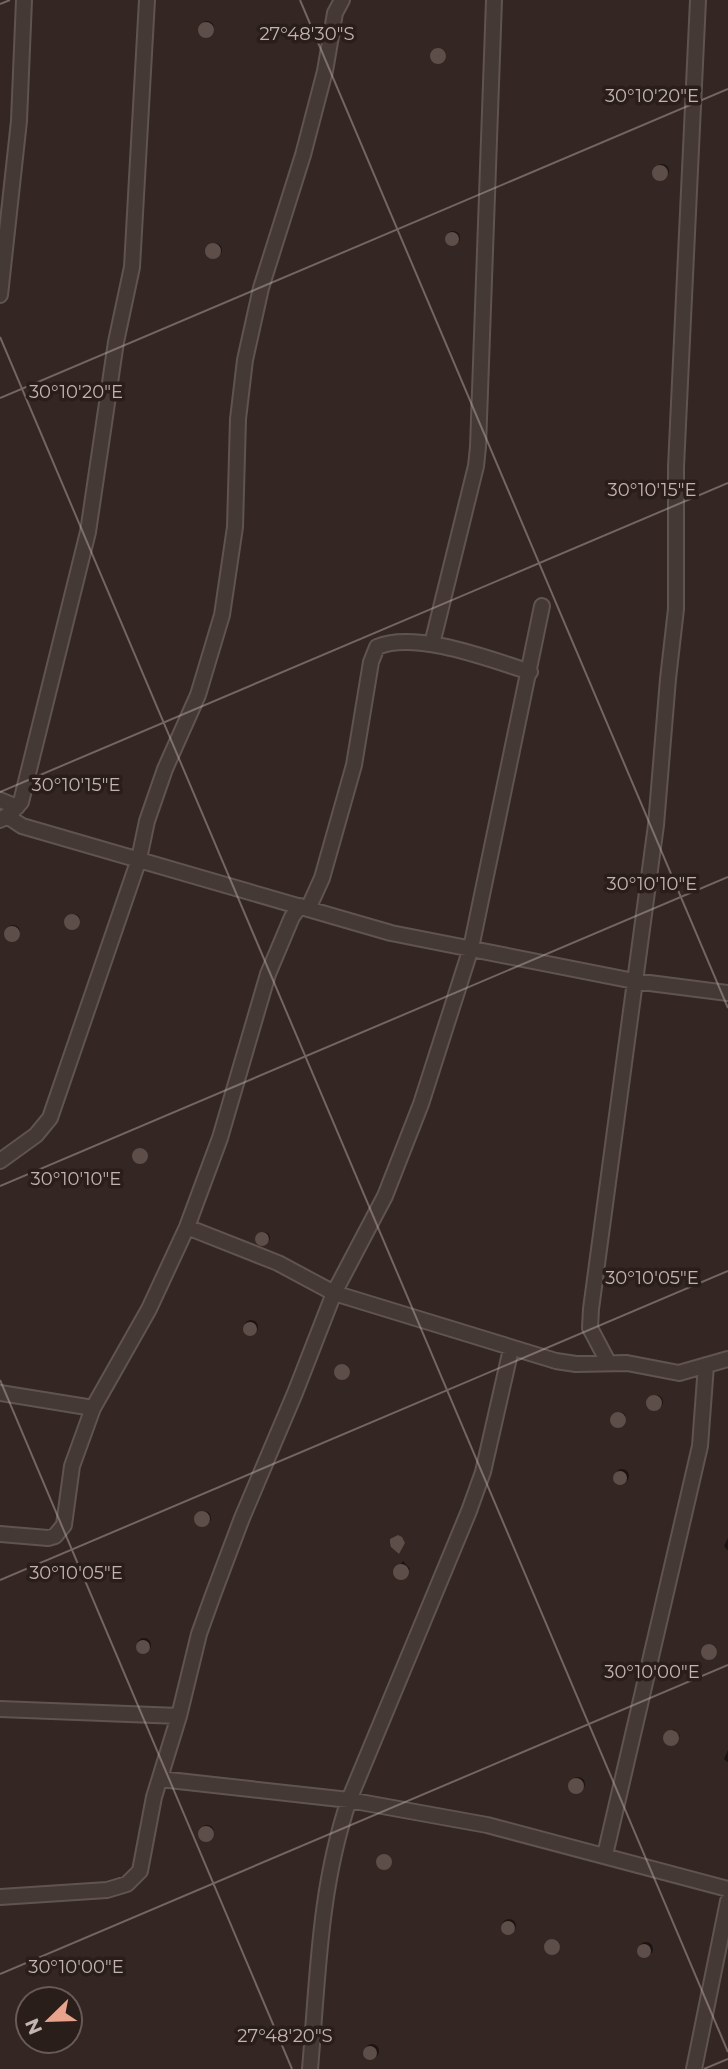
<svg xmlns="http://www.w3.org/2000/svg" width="728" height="2069" font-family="Montserrat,sans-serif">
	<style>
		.shadow { fill: #0007 }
		.building { fill: #5e4e49 }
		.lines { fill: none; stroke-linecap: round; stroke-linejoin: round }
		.minor-casing { stroke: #605450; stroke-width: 18 }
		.minor { stroke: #453936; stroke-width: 14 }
		.ticks { fill: none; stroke: #c2b4b0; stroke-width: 2; stroke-opacity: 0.45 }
		.ticks-label { font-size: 18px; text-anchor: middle; fill: #c2b4b0; stroke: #2a1e1b; stroke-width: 7; stroke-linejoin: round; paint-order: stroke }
	</style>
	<rect width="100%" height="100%" fill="#342623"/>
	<path class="shadow" d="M200 28a7 7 0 1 1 14 0a7 7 0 1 1-14 0Z
		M434 55a6 6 0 1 1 12 0a6 6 0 1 1-12 0Z
		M655 171a7 7 0 1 1 14 0a7 7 0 1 1-14 0Z
		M446 238a7 7 0 1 1 14 0a7 7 0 1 1-14 0Z
		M208 250a7 7 0 1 1 14 0a7 7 0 1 1-14 0Z
		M68 920a6 6 0 1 1 12 0a6 6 0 1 1-12 0Z
		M6 932a7 7 0 1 1 14 0a7 7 0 1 1-14 0Z
		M135 1154a6 6 0 1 1 12 0a6 6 0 1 1-12 0Z
		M258 1238a6 6 0 1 1 12 0a6 6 0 1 1-12 0Z
		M244 1327a7 7 0 1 1 14 0a7 7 0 1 1-14 0Z
		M336 1371a7 7 0 1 1 14 0a7 7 0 1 1-14 0Z
		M649 1402a7 7 0 1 1 14 0a7 7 0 1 1-14 0Z
		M614 1418a6 6 0 1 1 12 0a6 6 0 1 1-12 0Z
		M615 1476a7 7 0 1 1 14 0a7 7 0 1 1-14 0Z
		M197 1518a7 7 0 1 1 14 0a7 7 0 1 1-14 0Z
		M728,1538V1550H727L724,1546Z
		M403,1561L410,1569L401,1578L395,1572Z
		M137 1645a7 7 0 1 1 14 0a7 7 0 1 1-14 0Z
		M703 1651a7 7 0 1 1 14 0a7 7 0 1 1-14 0Z
		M674,1729L680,1736L669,1744L665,1740L667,1735Z
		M728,1750V1762H727L724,1759Z
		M571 1784a7 7 0 1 1 14 0a7 7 0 1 1-14 0Z
		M200 1832a7 7 0 1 1 14 0a7 7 0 1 1-14 0Z
		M379 1861a6 6 0 1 1 12 0a6 6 0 1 1-12 0Z
		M502 1926a7 7 0 1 1 14 0a7 7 0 1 1-14 0Z
		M546 1946a7 7 0 1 1 14 0a7 7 0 1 1-14 0Z
		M639 1949a7 7 0 1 1 14 0a7 7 0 1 1-14 0Z
		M365 2051a7 7 0 1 1 14 0a7 7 0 1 1-14 0Z"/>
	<path class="building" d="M198 30a8 8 0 1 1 16 0a8 8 0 1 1-16 0Z
		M430 56a8 8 0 1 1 16 0a8 8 0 1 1-16 0Z
		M652 173a8 8 0 1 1 16 0a8 8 0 1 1-16 0Z
		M445 239a7 7 0 1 1 14 0a7 7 0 1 1-14 0Z
		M205 251a8 8 0 1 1 16 0a8 8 0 1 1-16 0Z
		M64 922a8 8 0 1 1 16 0a8 8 0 1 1-16 0Z
		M4 934a8 8 0 1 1 16 0a8 8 0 1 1-16 0Z
		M132 1156a8 8 0 1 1 16 0a8 8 0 1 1-16 0Z
		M255 1239a7 7 0 1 1 14 0a7 7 0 1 1-14 0Z
		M243 1329a7 7 0 1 1 14 0a7 7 0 1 1-14 0Z
		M334 1372a8 8 0 1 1 16 0a8 8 0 1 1-16 0Z
		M646 1403a8 8 0 1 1 16 0a8 8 0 1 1-16 0Z
		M610 1420a8 8 0 1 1 16 0a8 8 0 1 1-16 0Z
		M613 1478a7 7 0 1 1 14 0a7 7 0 1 1-14 0Z
		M194 1519a8 8 0 1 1 16 0a8 8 0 1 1-16 0Z
		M398,1535L402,1537L405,1543L399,1554L391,1547L390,1543V1539Z
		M393 1572a8 8 0 1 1 16 0a8 8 0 1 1-16 0Z
		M136 1647a7 7 0 1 1 14 0a7 7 0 1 1-14 0Z
		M701 1652a8 8 0 1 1 16 0a8 8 0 1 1-16 0Z
		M663 1738a8 8 0 1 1 16 0a8 8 0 1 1-16 0Z
		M568 1786a8 8 0 1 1 16 0a8 8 0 1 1-16 0Z
		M198 1834a8 8 0 1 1 16 0a8 8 0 1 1-16 0Z
		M376 1862a8 8 0 1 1 16 0a8 8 0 1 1-16 0Z
		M501 1928a7 7 0 1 1 14 0a7 7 0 1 1-14 0Z
		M544 1947a8 8 0 1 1 16 0a8 8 0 1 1-16 0Z
		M637 1951a7 7 0 1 1 14 0a7 7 0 1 1-14 0Z
		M363 2053a7 7 0 1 1 14 0a7 7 0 1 1-14 0Z"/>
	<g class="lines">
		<g class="minor-casing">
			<path id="minor" d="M0,295L19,121L24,0
				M432,644L476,466L478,447L494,0
				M0,800L17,807
				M7,816L22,826L391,933L634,981L728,993
				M0,820L11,813L21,802L88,532L116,342L132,267L147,0
				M308,909L322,878L354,765L371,662L377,647C415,630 492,660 530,672
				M0,1161L36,1135L50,1118L139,859L147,821L165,769L198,695L222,615L235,527L238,419L245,360L261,288L303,155L325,71L335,13L342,0
				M187,1227L278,1263L334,1293L556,1361L576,1364L627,1363L679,1373L728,1359
				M608,1362L590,1328L591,1309L656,825L668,679L676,609V467L698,0
				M0,1393L93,1408
				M0,1534L48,1538L55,1536L64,1525L72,1466L93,1408L149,1309L187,1227L220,1138L268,974L292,917L300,906
				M0,1709L179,1716
				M160,1779L349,1800L487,1825L728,1889
				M605,1855L700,1446L706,1365
				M0,1897L107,1890L127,1884L140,1871L154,1797L179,1716L199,1634L213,1595L242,1518L295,1393L334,1293L385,1196L421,1104L471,948L542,606
				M310,2069C318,1977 319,1888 349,1800L469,1511L483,1472L511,1349
				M694,2069L728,1901"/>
		</g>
		<use href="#minor" class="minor"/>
	</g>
	<path class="ticks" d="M300,0L728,1008M0,4L10,0M0,337L728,2052M0,398L728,89M0,792L728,483M0,1186L728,877M0,1380L292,2069M0,1580L728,1271M0,1974L728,1665M704,2069L728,2059"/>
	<g class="ticks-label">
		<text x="307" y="40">27°48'30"S</text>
		<text x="652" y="102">30°10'20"E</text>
		<text x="76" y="398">30°10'20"E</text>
		<text x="652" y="496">30°10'15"E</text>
		<text x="76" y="791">30°10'15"E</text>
		<text x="652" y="890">30°10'10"E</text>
		<text x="76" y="1185">30°10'10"E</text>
		<text x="652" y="1284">30°10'05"E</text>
		<text x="76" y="1579">30°10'05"E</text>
		<text x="652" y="1678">30°10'00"E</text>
		<text x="76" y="1973">30°10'00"E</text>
		<text x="285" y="2042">27°48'20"S</text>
	</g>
	<g transform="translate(49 2020) rotate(247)"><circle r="33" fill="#2a1e1b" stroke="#675a57" stroke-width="2"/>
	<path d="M0-5L12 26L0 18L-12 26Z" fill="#e9a48e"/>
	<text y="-10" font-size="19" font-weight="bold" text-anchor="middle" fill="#c2b4b0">N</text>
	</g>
</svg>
